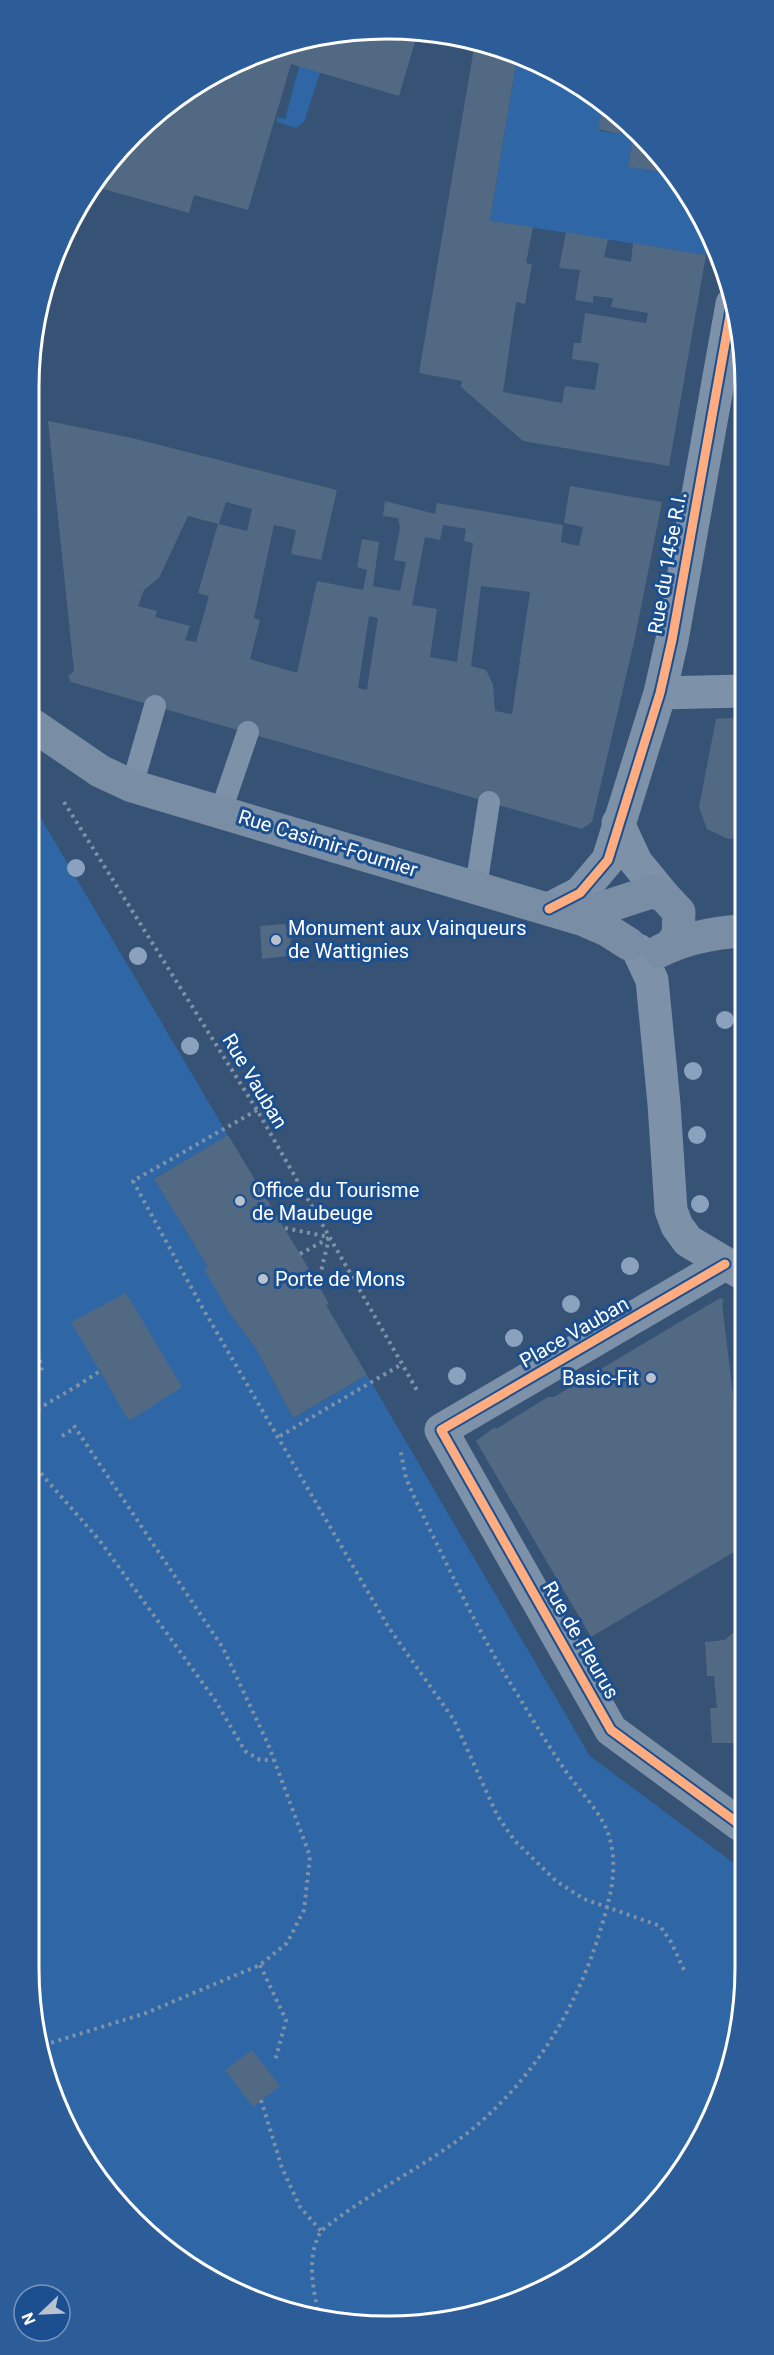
<svg xmlns="http://www.w3.org/2000/svg" width="774" height="2355" font-family="Roboto,sans-serif">
	<style>
		.green { fill: #2f66a5 }
		.building { fill: #526984; fill-rule: evenodd }
		.lines { fill: none; stroke-linecap: round; stroke-linejoin: round }
		.path { stroke: #7d92a8; stroke-width: 4; stroke-dasharray: 3 4.5; stroke-linecap: butt }
		.service { stroke: #7d92a8; stroke-width: 22 }
		.minor { stroke: #7d92a8; stroke-width: 33 }
		.secondary { stroke: #798da4; stroke-width: 33 }
		.path-bridge { stroke: #7d92a8; stroke-width: 4; stroke-dasharray: 3 4.5; stroke-linecap: butt }
		.cycleway-casing { stroke: #1b4f8f; stroke-width: 13 }
		.cycleway { stroke: #ffac80; stroke-width: 9 }
		.tree { fill: #8aa2be }
		.poi-dot { fill: #b9c2ce; stroke: #1b4f8f; stroke-width: 2 }
		.labels { text-anchor: middle; dominant-baseline: central; stroke-width: 6; stroke-linejoin: round; paint-order: stroke }
		.street-label { font-size: 20px; fill: #fff; stroke: #1b4f8f }
		.poi-label { font-size: 20px; fill: #fff; stroke: #1b4f8f; text-anchor: start }
		.rim { fill: none; stroke: #fff; stroke-width: 3 }
	</style>
	<rect width="100%" height="100%" fill="#365274"/>
	<path class="green" d="M332,37L304,122L296,128L277,122V117L285,119L303,52Z
		M517,58L566,76L610,110L602,109L598,129L600,131L619,134L625,122L635,129L628,167L669,173L709,229L706,255L490,221Z
		M33,805L228,1135L154,1179L208,1267L230,1314L255,1347L293,1418L367,1375L590,1756L739,1867V2038L685,2167L586,2266L479,2314L341,2323L228,2289L118,2205L56,2105L29,1968Z"/>
	<path class="building" d="M317,35H417L399,96L291,64L248,210L194,195L189,213L93,186L188,89Z
		M475,42L517,58L490,221L533,227L526,263L532,264L525,304L516,302L503,392L562,403L565,386L595,390L599,363L572,359L574,343H581L585,313L646,323L648,313L611,307L613,298L593,296V303L575,300L580,270L559,268L566,232L608,239L604,257L631,262L633,243L706,255L669,466L523,441L461,387L462,381L419,373Z
		M602,109L610,110L625,121L619,134L598,129Z
		M635,129L641,134L669,173L628,167Z
		M48,421L132,438L337,490L321,560L291,554L296,530L274,525L254,618L260,620L250,659L297,673L317,581L363,590L367,570L357,567L362,539L379,542L373,586L400,591L406,562L394,560L400,528L398,518L383,516L385,501L435,514L437,503L563,525L561,542L579,546L583,527L564,523L570,486L662,502L634,642L592,822L582,829L71,682L68,676L74,671ZM226,502L252,509L247,531L219,524ZM188,516L218,524L198,593L209,596L196,642L185,640L190,626L155,617L157,611L138,606L144,590L159,578ZM443,525L466,529L464,541L473,543L457,662L430,657L437,609L412,605L425,537L440,540ZM481,586L530,592L512,714L495,711L493,684L486,670L471,666ZM369,616L378,618L367,690L358,688Z
		M742,717L741,838L728,839L707,829L699,807L716,719Z
		M285,924L291,938L288,956L262,959L260,926Z
		M228,1135L318,1284L329,1304L326,1305L367,1375L293,1418L255,1347L230,1314L204,1269L208,1267L154,1179Z
		M126,1293L182,1387L129,1421L71,1322Z
		M720,1298L723,1299L724,1302L722,1303L740,1453V1561L734,1552L591,1637L476,1441L495,1427L496,1429L548,1397H554Z
		M735,1598L740,1599L739,1749L732,1743H712L710,1708H717L714,1676H707L705,1642L725,1640L737,1629Z
		M252,2050L280,2086L253,2107L225,2070Z"/>
	<g class="lines">
		<path class="path" d="M64,802L257,1110L418,1392
			M257,1110L133,1181L202,1307L389,1628L454,1720L497,1815L514,1840L556,1881L584,1899L660,1926L671,1942L685,1972
			M285,1228L329,1237
			M300,1254L329,1238
			M318,1284L329,1238
			M31,1316L42,1372
			M77,1386L100,1371
			M62,1436L75,1428
			M280,1436L402,1364
			M31,1462L100,1541L215,1700L245,1751L260,1760H273
			M260,1965L286,2020L275,2061
			M44,2045L146,2013L260,1965L287,1943L304,1910L310,1856L268,1744L223,1648L72,1423
			M715,2085L717,2091
			M261,2100L282,2168L300,2207L321,2231
			M319,2317C313,2287 306,2258 321,2231C370,2191 428,2166 476,2126C538,2073 578,2005 601,1928C610,1898 618,1871 610,1839C603,1814 580,1792 565,1770C549,1747 534,1722 519,1697C479,1635 448,1566 415,1499L406,1478L400,1448"/>
		<path class="service" d="M132,786L155,706
			M221,811L248,732
			M476,887L489,802"/>
		<path class="minor" d="M660,693L742,691
			M618,823L636,862L663,895
			M549,909L580,893L608,860L660,693L672,640L732,304
			M638,950L652,980L664,1104L671,1210L677,1226L688,1241L740,1272
			M725,1264L441,1430L611,1730L739,1824"/>
		<path class="secondary" d="M34,726L100,771L132,786L584,920L607,930L629,944
			M568,910L602,908L651,892L663,895L679,912L678,935L671,945
			M660,951C686,938 711,933 741,931"/>
		<path class="path-bridge" d="M31,1413L77,1386"/>
		<g class="cycleway-casing">
			<path id="cycleway" d="M549,909L580,893L608,860L660,693L672,640L732,304
				M725,1264L441,1430L611,1730L739,1824"/>
		</g>
		<use href="#cycleway" class="cycleway"/>
	</g>
	<g class="tree">
		<circle cx="76" cy="868" r="9"/>
		<circle cx="138" cy="956" r="9"/>
		<circle cx="725" cy="1020" r="9"/>
		<circle cx="190" cy="1046" r="9"/>
		<circle cx="693" cy="1071" r="9"/>
		<circle cx="697" cy="1135" r="9"/>
		<circle cx="700" cy="1204" r="9"/>
		<circle cx="630" cy="1266" r="9"/>
		<circle cx="571" cy="1304" r="9"/>
		<circle cx="514" cy="1338" r="9"/>
		<circle cx="457" cy="1376" r="9"/>
	</g>
	<g class="poi-dot">
		<circle cx="276" cy="940" r="6"/>
		<circle cx="240" cy="1201" r="6"/>
		<circle cx="263" cy="1279" r="6"/>
		<circle cx="651" cy="1378" r="6"/>
	</g>
	<g class="labels">
		<g class="street-label">
			<text transform="translate(667 563) rotate(-80)">Rue du 145e R.I.</text>
			<text transform="translate(328 843) rotate(17)">Rue Casimir-Fournier</text>
			<text transform="translate(255 1081) rotate(59)">Rue Vauban</text>
			<text transform="translate(574 1332) rotate(-30)">Place Vauban</text>
			<text transform="translate(581 1640) rotate(60)">Rue de Fleurus</text>
		</g>
		<g class="poi-label">
			<text x="288" y="928">Monument aux Vainqueurs<tspan x="288" dy="23">de Wattignies</tspan></text>
			<text x="252" y="1190">Office du Tourisme<tspan x="252" dy="23">de Maubeuge</tspan></text>
			<text x="275" y="1279">Porte de Mons</text>
			<text x="639" y="1378" text-anchor="end">Basic-Fit</text>
		</g>
	</g>
	<path d="M0 0H774V2355H0ZM387 39H387A348 348 0 0 1 735 387V1968A348 348 0 0 1 387 2316H387A348 348 0 0 1 39 1968V387A348 348 0 0 1 387 39Z" fill="#2d5d98" fill-rule="evenodd"/>
	<path class="rim" d="M387 39H387A348 348 0 0 1 735 387V1968A348 348 0 0 1 387 2316H387A348 348 0 0 1 39 1968V387A348 348 0 0 1 387 39Z"/>
	<g transform="translate(42 2313) rotate(247)"><circle r="28" fill="#1b4f8f" stroke="#7695bc" stroke-width="1.5"/>
	<path d="M0-4.5L10 22L0 15L-10 22Z" fill="#b9c2ce"/>
	<text y="-9" font-size="16" font-weight="bold" text-anchor="middle" fill="#ffffff">N</text>
	</g>
</svg>
